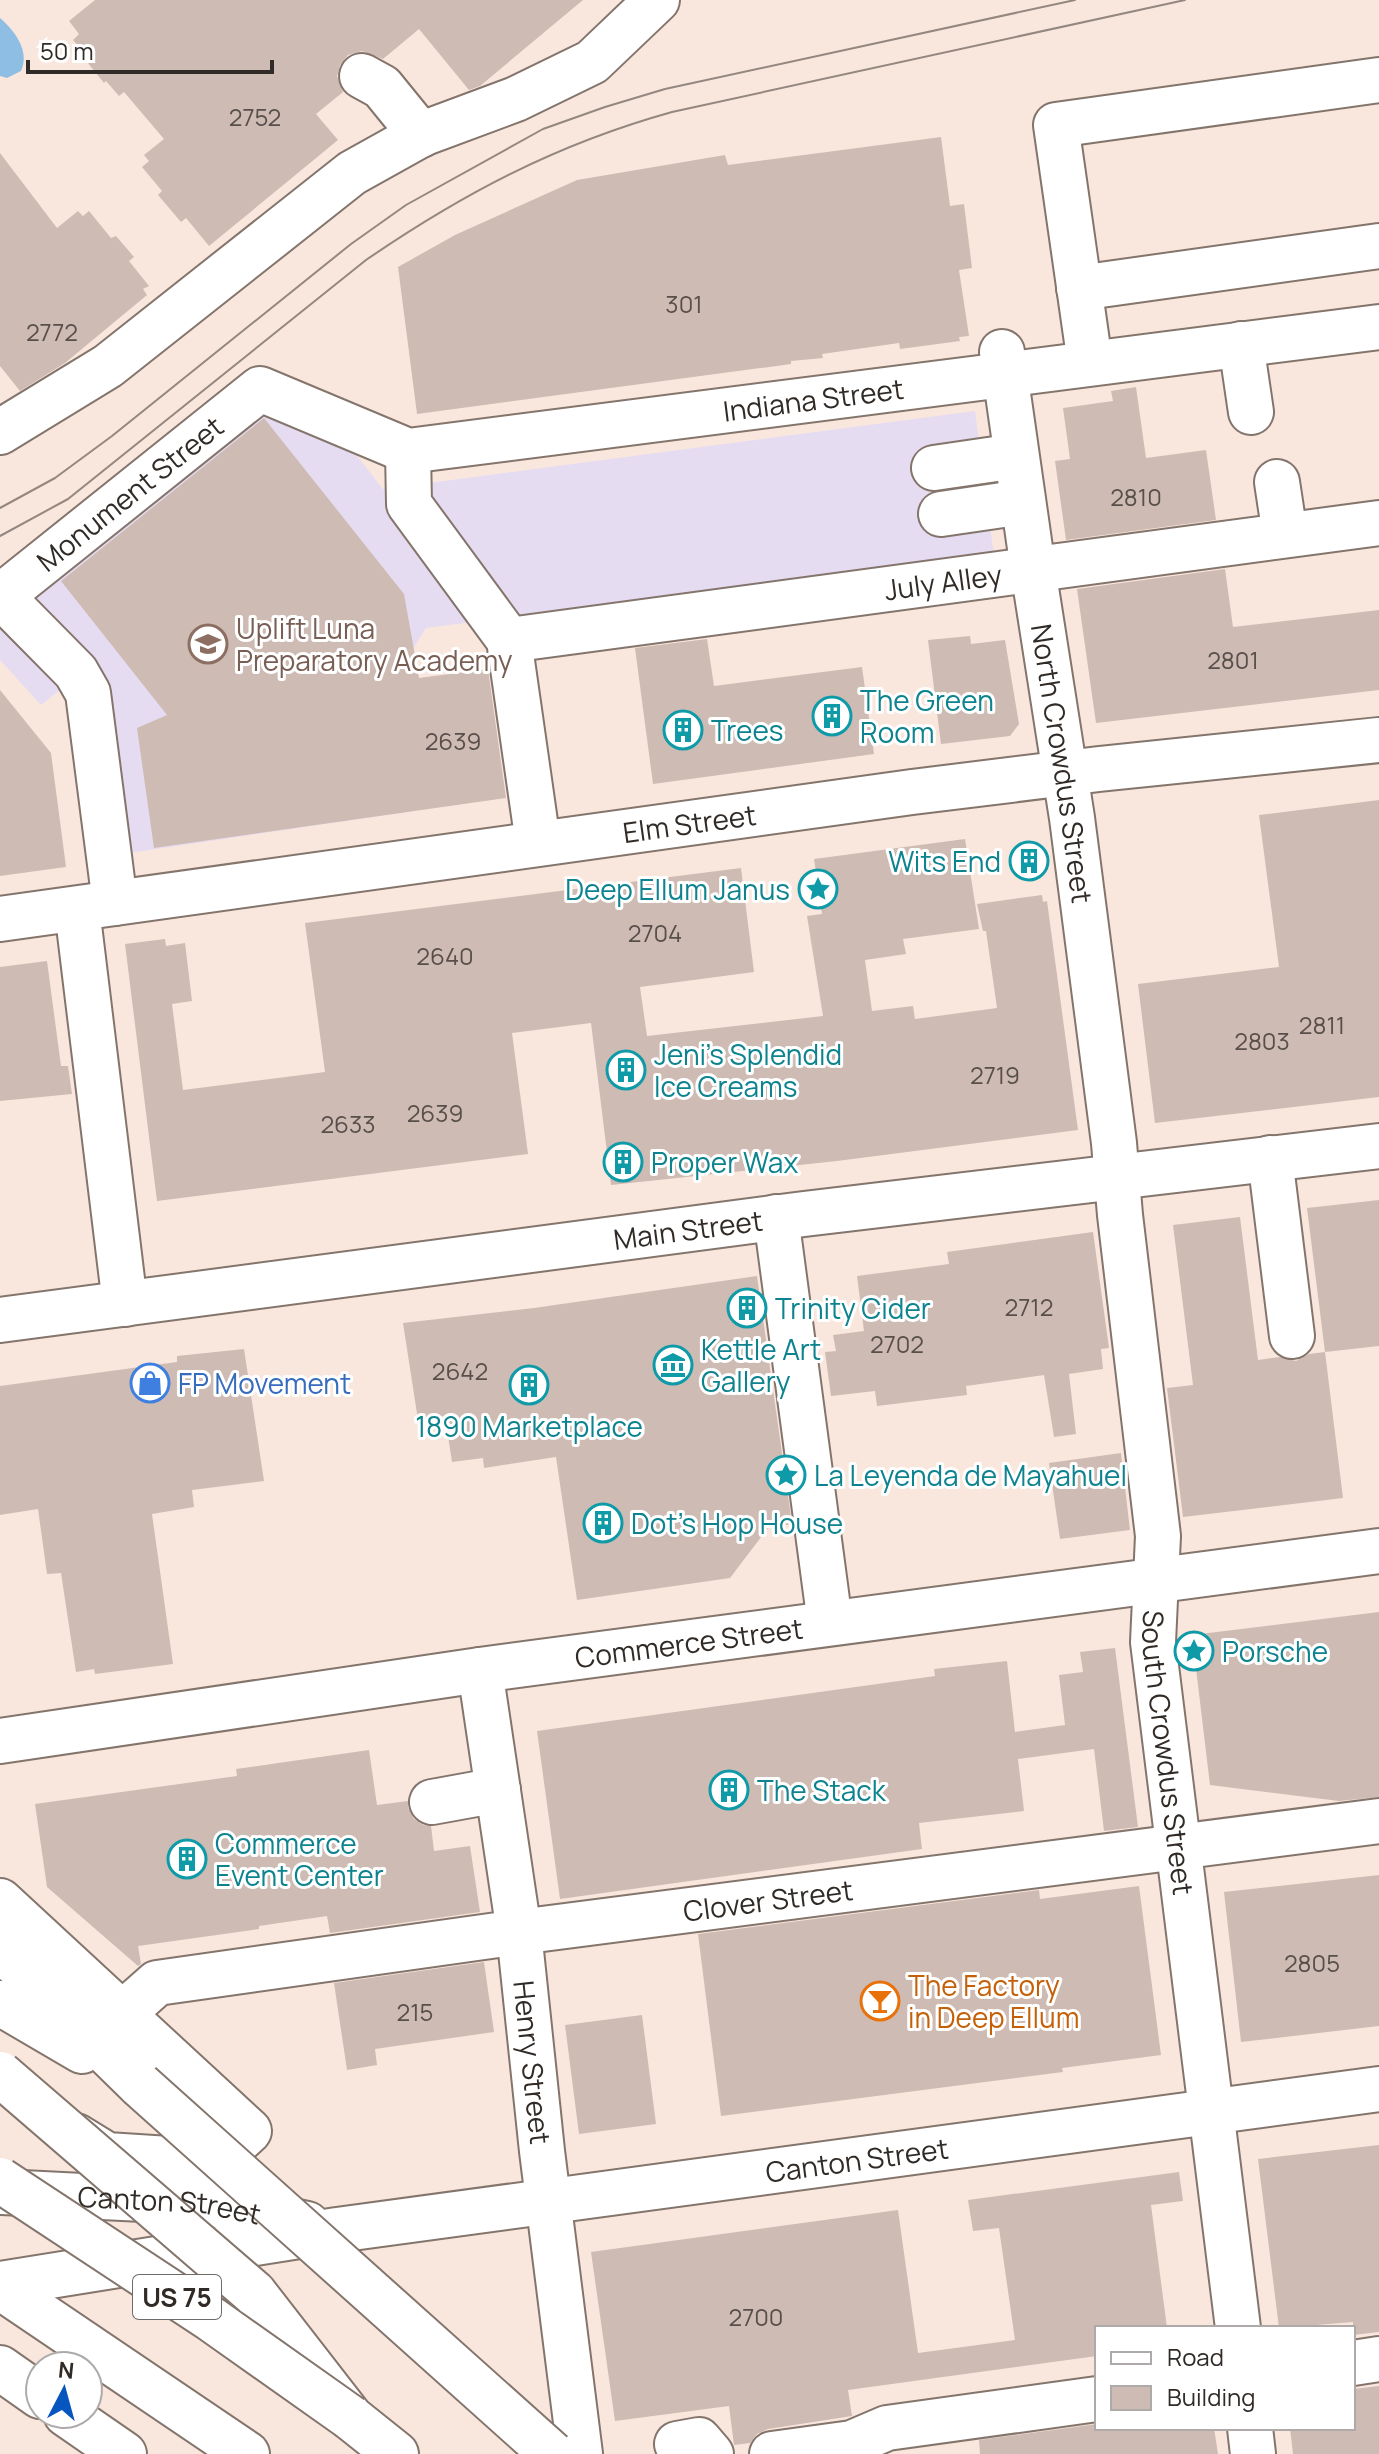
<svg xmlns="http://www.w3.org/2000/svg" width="1379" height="2454" font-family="Manrope,sans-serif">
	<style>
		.education { fill: #e6dcf1 }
		.water { fill: #8ebee3 }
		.building { fill: #cebbb4 }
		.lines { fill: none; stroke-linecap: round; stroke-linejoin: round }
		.minor-casing { stroke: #84756c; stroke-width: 48 }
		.major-casing { stroke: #84756c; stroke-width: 48 }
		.highway-casing { stroke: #84756c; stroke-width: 48 }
		.minor { stroke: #fff; stroke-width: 44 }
		.major { stroke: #fff; stroke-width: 44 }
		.highway { stroke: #fff; stroke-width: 44 }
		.tram { stroke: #938780; stroke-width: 2 }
		.highway-bridge-casing { stroke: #84756c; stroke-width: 48; stroke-linecap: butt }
		.highway-bridge { stroke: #fff; stroke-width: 44 }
		.labels { text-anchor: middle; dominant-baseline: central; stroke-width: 6; stroke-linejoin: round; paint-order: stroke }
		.number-label { font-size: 24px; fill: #584f4a }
		.shield { fill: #fff; stroke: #6f6b68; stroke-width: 2 }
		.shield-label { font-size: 26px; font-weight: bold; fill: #312b27 }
		.street-label { font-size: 28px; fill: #312b27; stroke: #fff }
		.education-label { font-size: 28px; fill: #785e54; stroke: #fff; text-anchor: start }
		.culture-label { font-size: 28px; fill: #0d838f; stroke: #fff; text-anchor: start }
		.shop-label { font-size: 28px; fill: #366cbe; stroke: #fff; text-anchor: start }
		.food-label { font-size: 28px; fill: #c56008; stroke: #fff; text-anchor: start }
	</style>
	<rect width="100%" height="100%" fill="#f9e7dd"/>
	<path class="education" d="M260,407L347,443L383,489L975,411L994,556L426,628L406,660L414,811L88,859L67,700L60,690L41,705L0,660V612Z"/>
	<path class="water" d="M0,18C15,31 30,51 21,71L7,78L0,76Z"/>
	<path class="building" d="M95,0H583L480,86L469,90L419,29L383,59L362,51L348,55L340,65L337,76L343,92L316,114L338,140L209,246L186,218L181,222L158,195L162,191L142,167L149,161L144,155L164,139L124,92L119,96L106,81L104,83L87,62L90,60L73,40L79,34L69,21Z
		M941,137L950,206L964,204L972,268L959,270L969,336L959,337L960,341L900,349L899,343L822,354L823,358L791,361V364L417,414L398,267L455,235L577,180L725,155L728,165Z
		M0,153L57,228L78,211L83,216L89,211L111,238L116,236L134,257L129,261L149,286L143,289L147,295L65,363L20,391L0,366Z
		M1136,387L1146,458L1206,450L1216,520L1066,540L1055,461L1070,459L1063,408L1113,401L1111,391Z
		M264,418L404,594L419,678L488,669L506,798L154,848L137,728L167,715L61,581Z
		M1225,569L1233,627L1379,610V690L1096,723L1077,589Z
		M970,636L971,644L1005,640L1019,724L1010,736L941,744L928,640Z
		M707,639L714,686L862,667L874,754L653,784L635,648Z
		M0,690L51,753L66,867L0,876Z
		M1379,800V1097L1155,1123L1138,984L1279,967L1259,815Z
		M965,839L979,929L903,939L906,954L865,960L872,1011L913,1006L915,1019L997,1008L986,931H983L977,904L1042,895L1043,902L1047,901L1078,1130L837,1161L611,1185L591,1023L512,1033L528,1154L157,1201L125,944L165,939L166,946L185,943L192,1001L172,1004L183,1090L325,1072L305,923L741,868L754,972L640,987L647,1036L823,1016L807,916L822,914L814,859Z
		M47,961L61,1066H68L72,1094L0,1101V967Z
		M1379,1200V1346L1325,1352L1307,1208Z
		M1240,1217L1258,1360L1280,1357L1296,1361L1309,1354L1325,1352L1343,1498L1183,1517L1167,1388L1193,1385L1173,1225Z
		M1093,1232L1109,1348L1101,1349L1103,1369L1069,1374L1076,1434L1054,1437L1044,1375L966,1386L967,1395L877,1406L875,1391L831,1396L825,1352L836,1351L833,1335L864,1331L857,1276L949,1264L947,1252Z
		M757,1276L792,1524L768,1528L730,1578L577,1600L556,1457L484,1468L483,1458L452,1462L445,1416L418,1420L403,1323L534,1308Z
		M244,1349L264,1481L192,1490L194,1507L152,1514L173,1664L95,1674L94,1669L76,1672L61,1573L47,1574L38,1509L0,1515V1386L177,1362V1356Z
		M1121,1453L1130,1530L1060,1539L1049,1463Z
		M1379,1612V1797L1339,1801L1210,1785L1192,1635Z
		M1115,1648L1138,1827L1104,1831L1094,1749L1018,1759L1024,1811L919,1823L922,1849L560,1899L537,1731L935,1676L934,1669L1007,1661L1015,1732L1065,1725L1059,1675L1083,1672L1080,1652Z
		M369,1750L377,1805L408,1801V1807L414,1819L423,1825L431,1826L434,1851L470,1846L480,1912L330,1933L327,1916L259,1926V1929L138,1946L141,1964L138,1966L47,1887L35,1804L237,1776L236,1769Z
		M1379,1875V2026L1241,2042L1224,1892Z
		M1139,1886L1161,2055L1062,2068L1063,2072L721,2116L698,1934L1039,1890L1040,1899Z
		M484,1962L494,2032L375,2049L377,2065L347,2070L334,1983Z
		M642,2015L656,2124L579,2134L565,2025Z
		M1379,2145V2332L1353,2335V2322L1279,2328L1258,2159Z
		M1179,2172L1183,2201L1151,2205L1167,2328H1097V2356L848,2390L852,2416L768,2429L757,2434L750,2443L734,2445L729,2406L615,2421L591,2252L898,2210L918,2353L1015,2340L999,2228L973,2231L968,2200Z
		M1379,2386V2454H1293L1290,2428H1353V2389Z
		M1097,2424V2428H1214L1218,2454H980L979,2440Z"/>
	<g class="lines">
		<g class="minor-casing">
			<g id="minor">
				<path d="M362,76L382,87L421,135"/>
				<path d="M1079,288L1379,246"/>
				<path d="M1241,344L1251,412"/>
				<path id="s1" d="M1002,352L1033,569L1072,818L1114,1143L1120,1215L1158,1536L1153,1642L1238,2328"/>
				<path d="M1090,363L1056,125L1379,80"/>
				<path d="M0,432L108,366L352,173L422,134L516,99L592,62L657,0"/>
				<path d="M408,451L409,504L509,640L538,843"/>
				<path d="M934,468L1016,456"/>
				<path d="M1277,482L1285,535"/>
				<path d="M941,514L1023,502"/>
				<path d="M1,596L76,672L88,693L115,903"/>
				<path id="s2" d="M0,597L260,389L408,451L1379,327"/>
				<path id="s3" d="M509,640L1379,523"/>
				<path d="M77,909L125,1304"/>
				<path d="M1270,1158L1292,1336"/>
				<path d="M776,1217L830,1623"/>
				<path id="s4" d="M480,1670L519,1932L542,2151L580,2454"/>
				<path d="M432,1802L498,1790"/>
				<path d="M0,1901L249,2131L215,2162L107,2155L76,2136"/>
				<path id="s5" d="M123,2013L157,1983L519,1932L1379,1821"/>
				<path d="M1353,2363L1379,2359"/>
				<path d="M1250,2428L1253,2454"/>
				<path d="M677,2444L699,2440L711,2454"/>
				<path d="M772,2454L852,2443L887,2428L1097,2399"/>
			</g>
		</g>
		<g class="major-casing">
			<g id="major">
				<path id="s6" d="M0,919L912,792L1099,769L1379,740"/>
				<path id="s7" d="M0,1320L804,1214L1379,1146"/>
				<path id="s8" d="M0,1741L480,1670L1379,1551"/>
				<path id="s9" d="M2,2192L203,2202L307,2224"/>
				<path id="s10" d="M0,2284L337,2230L1379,2089"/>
			</g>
		</g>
		<g class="highway-casing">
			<path id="highway" d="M0,1948L140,2085
				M0,2003L82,2051
				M0,2287L247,2454
				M254,2293L351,2418L396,2454
				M0,2368L40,2396
				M66,2414L124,2454"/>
		</g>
		<use href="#minor" class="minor"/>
		<use href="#major" class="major"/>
		<use href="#highway" class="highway"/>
		<path class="tram" d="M0,508L55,478L112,436L351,244L406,205L543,129L605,107L665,89L1075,0
			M0,536L68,499L366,260C464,193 557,144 672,112L1185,0"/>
		<g class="highway-bridge-casing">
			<path id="highway-bridge" d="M0,2074L254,2293
				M140,2085L552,2454
				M0,2180L211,2319L351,2418"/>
		</g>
		<use href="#highway-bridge" class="highway-bridge"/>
	</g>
	<defs>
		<g id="school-ring" transform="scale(2)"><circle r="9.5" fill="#fff" stroke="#8d6e63" stroke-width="1.5"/><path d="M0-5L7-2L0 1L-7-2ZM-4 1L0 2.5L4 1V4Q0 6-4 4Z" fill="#8d6e63"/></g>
		<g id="building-ring" transform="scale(2)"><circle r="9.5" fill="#fff" stroke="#0f9aa8" stroke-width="1.5"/><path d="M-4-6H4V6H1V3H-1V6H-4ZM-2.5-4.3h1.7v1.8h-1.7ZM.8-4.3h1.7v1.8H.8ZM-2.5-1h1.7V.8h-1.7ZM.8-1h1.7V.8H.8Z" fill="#0f9aa8"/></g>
		<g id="sight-ring" transform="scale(2)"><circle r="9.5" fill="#fff" stroke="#0f9aa8" stroke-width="1.5"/><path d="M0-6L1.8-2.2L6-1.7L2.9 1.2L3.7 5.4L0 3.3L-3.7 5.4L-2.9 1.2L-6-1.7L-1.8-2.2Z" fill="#0f9aa8"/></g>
		<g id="museum-ring" transform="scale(2)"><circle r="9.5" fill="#fff" stroke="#0f9aa8" stroke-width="1.5"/><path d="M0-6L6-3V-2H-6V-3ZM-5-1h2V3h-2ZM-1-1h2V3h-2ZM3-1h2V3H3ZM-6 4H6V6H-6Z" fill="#0f9aa8"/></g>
		<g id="shop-ring" transform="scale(2)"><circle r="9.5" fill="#fff" stroke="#3f7fe0" stroke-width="1.5"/><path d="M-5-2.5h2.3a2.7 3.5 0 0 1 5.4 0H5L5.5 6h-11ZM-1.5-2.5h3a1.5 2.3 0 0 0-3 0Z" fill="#3f7fe0"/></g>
		<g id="bar-ring" transform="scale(2)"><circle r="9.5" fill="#fff" stroke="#e8710a" stroke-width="1.5"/><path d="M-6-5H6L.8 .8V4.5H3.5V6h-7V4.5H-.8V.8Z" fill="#e8710a"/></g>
	</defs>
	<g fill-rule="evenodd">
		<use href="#school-ring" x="208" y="644"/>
		<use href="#building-ring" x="832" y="716"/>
		<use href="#building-ring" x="683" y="730"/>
		<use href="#building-ring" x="1029" y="861"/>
		<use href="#sight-ring" x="818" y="889"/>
		<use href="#building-ring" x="626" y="1070"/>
		<use href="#building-ring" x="623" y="1162"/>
		<use href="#building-ring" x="747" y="1308"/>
		<use href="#museum-ring" x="673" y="1365"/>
		<use href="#shop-ring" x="150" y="1383"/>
		<use href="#building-ring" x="529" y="1385"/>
		<use href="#sight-ring" x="786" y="1475"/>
		<use href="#building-ring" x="603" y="1523"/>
		<use href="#sight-ring" x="1194" y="1651"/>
		<use href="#building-ring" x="729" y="1790"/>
		<use href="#building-ring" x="187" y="1859"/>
		<use href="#bar-ring" x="880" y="2001"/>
	</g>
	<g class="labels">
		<g class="number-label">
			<text x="255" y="116">2752</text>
			<text x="684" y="303">301</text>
			<text x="52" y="331">2772</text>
			<text x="1136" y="496">2810</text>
			<text x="1233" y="659">2801</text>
			<text x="453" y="740">2639</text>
			<text x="655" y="932">2704</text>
			<text x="445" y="955">2640</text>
			<text x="1322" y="1024">2811</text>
			<text x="1262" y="1040">2803</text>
			<text x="995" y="1074">2719</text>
			<text x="435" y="1112">2639</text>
			<text x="348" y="1123">2633</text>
			<text x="1029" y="1306">2712</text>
			<text x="897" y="1343">2702</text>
			<text x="460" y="1370">2642</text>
			<text x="1312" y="1962">2805</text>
			<text x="415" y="2011">215</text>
			<text x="756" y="2316">2700</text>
		</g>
		<rect class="shield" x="133" y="2275" width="88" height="44" rx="6"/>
		<g class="shield-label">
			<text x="177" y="2297">US 75</text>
		</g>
		<g class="street-label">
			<text stroke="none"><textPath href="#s2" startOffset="902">Indiana Street</textPath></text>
			<text stroke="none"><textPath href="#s2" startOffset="166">Monument Street</textPath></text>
			<text stroke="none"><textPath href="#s3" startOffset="438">July Alley</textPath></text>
			<text stroke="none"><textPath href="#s1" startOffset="416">North Crowdus Street</textPath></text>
			<text stroke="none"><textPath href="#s6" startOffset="696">Elm Street</textPath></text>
			<text stroke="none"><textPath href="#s7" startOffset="694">Main Street</textPath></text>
			<text stroke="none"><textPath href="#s8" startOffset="696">Commerce Street</textPath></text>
			<text stroke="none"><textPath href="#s1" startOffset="1412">South Crowdus Street</textPath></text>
			<text stroke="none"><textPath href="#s5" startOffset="662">Clover Street</textPath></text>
			<text stroke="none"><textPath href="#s4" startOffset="396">Henry Street</textPath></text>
			<text stroke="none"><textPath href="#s10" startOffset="866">Canton Street</textPath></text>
			<text stroke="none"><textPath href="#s9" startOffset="168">Canton Street</textPath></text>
		</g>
		<g class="education-label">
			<text x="236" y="628">Uplift Luna<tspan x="236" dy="32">Preparatory Academy</tspan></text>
		</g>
		<g class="culture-label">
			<text x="860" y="700">The Green<tspan x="860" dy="32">Room</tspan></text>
			<text x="711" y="730">Trees</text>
			<text x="1001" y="861" text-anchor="end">Wits End</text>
			<text x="790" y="889" text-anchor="end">Deep Ellum Janus</text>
			<text x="654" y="1054">Jeni's Splendid<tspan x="654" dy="32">Ice Creams</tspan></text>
			<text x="651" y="1162">Proper Wax</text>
			<text x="775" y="1308">Trinity Cider</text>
			<text x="701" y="1349">Kettle Art<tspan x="701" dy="32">Gallery</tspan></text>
			<text x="529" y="1426" text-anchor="middle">1890 Marketplace</text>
			<text x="814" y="1475">La Leyenda de Mayahuel</text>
			<text x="631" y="1523">Dot's Hop House</text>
			<text x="1222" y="1651">Porsche</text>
			<text x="757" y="1790">The Stack</text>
			<text x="215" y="1843">Commerce<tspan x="215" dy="32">Event Center</tspan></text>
		</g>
		<g class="shop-label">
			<text x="178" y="1383">FP Movement</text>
		</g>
		<g class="food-label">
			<text x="908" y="1985">The Factory<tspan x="908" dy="32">in Deep Ellum</tspan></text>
		</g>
	</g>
	<rect x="1095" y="2326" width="260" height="104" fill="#ffffff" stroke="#adaaa9" stroke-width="2"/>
	<rect x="1111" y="2352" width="40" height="12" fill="#ffffff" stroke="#adaaa9" stroke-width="2"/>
	<text x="1167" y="2366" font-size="24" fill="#312b27">Road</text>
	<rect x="1111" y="2386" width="40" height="24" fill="#cebbb4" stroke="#adaaa9" stroke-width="2"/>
	<text x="1167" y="2406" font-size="24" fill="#312b27">Building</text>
	<g transform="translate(64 2390) rotate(6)"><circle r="38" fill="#ffffff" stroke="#adaaa9" stroke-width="2"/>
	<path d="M0-6L14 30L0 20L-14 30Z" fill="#0756c0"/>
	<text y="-12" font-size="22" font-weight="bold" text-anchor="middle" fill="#312b27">N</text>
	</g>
	<path d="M28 60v12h244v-12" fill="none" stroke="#312b27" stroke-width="4"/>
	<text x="40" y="60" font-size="24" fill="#312b27" stroke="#ffffff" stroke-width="6" paint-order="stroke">50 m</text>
</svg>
